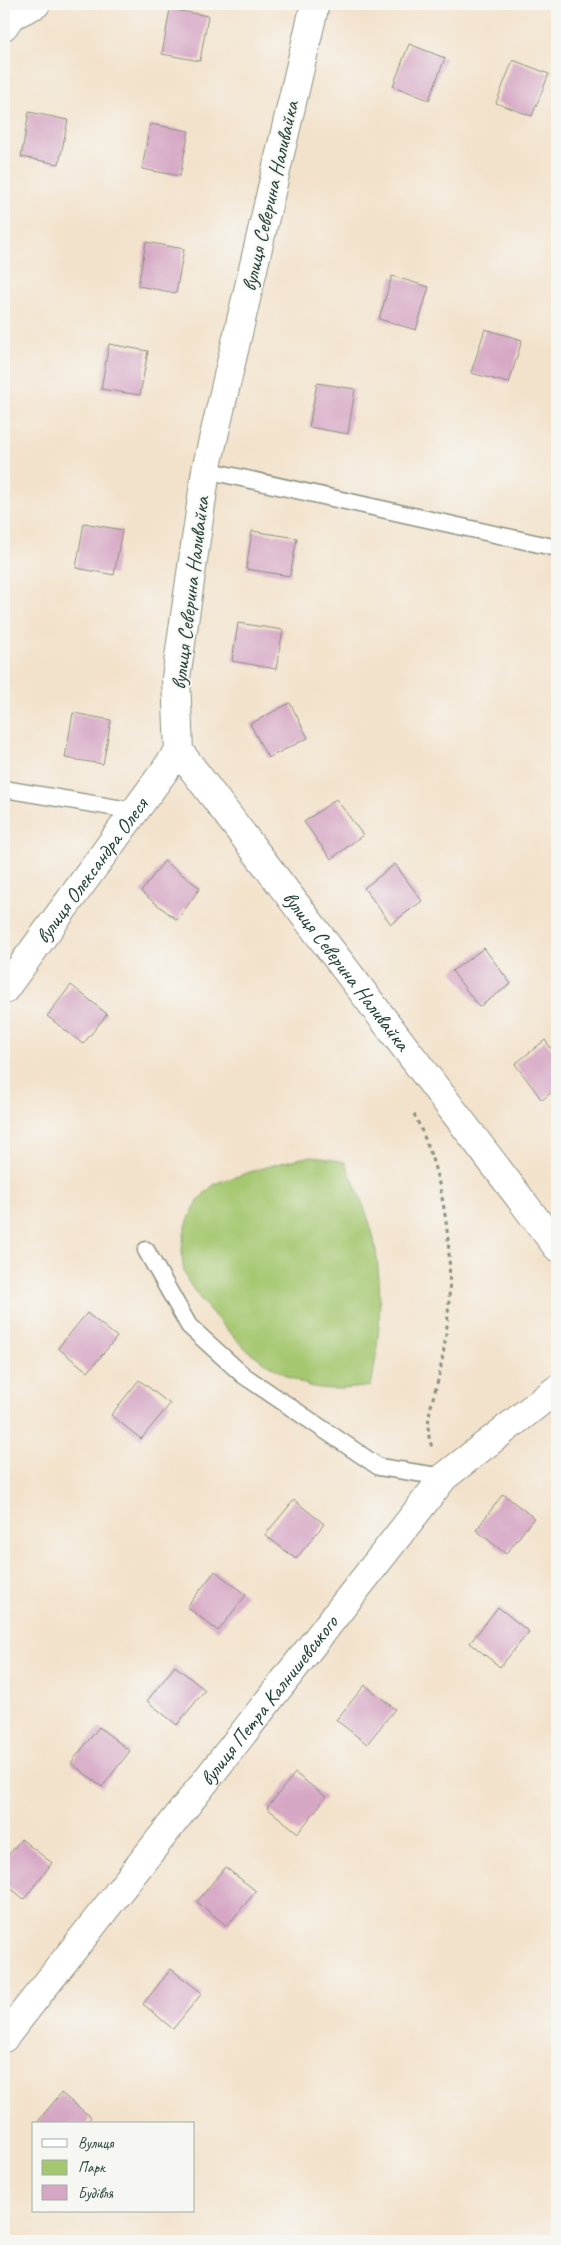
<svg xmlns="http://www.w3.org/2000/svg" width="561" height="2245" font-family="Caveat,sans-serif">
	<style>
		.green { fill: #a5c770; stroke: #628252 }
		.building { fill: #d6a7c4 }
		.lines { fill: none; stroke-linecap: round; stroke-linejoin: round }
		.lane-casing { stroke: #899080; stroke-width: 19 }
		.street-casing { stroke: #899080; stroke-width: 30 }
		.path { stroke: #899080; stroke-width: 3; stroke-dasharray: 4 4; stroke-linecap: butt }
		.lane { stroke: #fff; stroke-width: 16 }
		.street { stroke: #fff; stroke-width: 28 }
		.labels { text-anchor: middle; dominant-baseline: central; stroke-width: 4; stroke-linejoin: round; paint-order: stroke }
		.street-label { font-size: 21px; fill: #1f3d34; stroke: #f6f6f2 }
	</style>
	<rect width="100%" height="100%" fill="#f6f6f2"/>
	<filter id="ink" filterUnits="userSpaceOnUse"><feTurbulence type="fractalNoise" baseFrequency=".02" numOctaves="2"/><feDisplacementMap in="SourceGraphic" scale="10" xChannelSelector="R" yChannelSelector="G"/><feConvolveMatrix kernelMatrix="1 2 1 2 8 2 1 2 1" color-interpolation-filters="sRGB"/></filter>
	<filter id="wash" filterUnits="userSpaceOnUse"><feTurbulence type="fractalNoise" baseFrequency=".0096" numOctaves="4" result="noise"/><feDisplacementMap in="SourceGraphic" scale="20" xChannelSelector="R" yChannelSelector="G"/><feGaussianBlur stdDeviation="1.12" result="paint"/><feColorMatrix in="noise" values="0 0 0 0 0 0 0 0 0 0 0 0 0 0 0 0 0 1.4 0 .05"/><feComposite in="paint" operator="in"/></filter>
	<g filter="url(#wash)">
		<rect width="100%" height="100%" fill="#f3e2cb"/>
		<path class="green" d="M312,1156L345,1162C356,1189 370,1216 375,1245C383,1292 380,1340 371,1386C353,1388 333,1391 314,1387C297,1384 258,1359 245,1348C232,1336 189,1290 185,1274C176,1245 188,1204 214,1185C219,1181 229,1179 235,1177C261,1168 286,1161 312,1156Z"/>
		<g id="blocks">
			<path class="building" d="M170,9L208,16L200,61L162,54Z
				M409,44L445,58L429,100L393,86Z
				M513,60L549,74L532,116L496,103Z
				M29,112L68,120L59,164L21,157Z
				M150,124L189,131L180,176L142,169Z
				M146,242L184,249L176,293L138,286Z
				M392,276L429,287L416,330L379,319Z
				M485,329L522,340L509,383L471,373Z
				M109,344L148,351L140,395L101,389Z
				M317,383L355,389L348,434L309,427Z
				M84,523L122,530L114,575L76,568Z
				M252,531L297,538L290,576L246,569Z
				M238,623L283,630L276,669L232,661Z
				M290,703L308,738L268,758L250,724Z
				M73,713L111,720L103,764L65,758Z
				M336,799L363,835L331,859L304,822Z
				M164,861L200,888L177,920L141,892Z
				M395,864L422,901L391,924L364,888Z
				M484,948L511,984L479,1007L452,971Z
				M71,985L107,1014L83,1044L47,1016Z
				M545,1040L557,1057V1088L542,1100L515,1064Z
				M87,1313L117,1337L88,1372L58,1348Z
				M139,1380L170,1404L141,1439L111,1415Z
				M503,1494L534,1518L506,1554L476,1530Z
				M294,1500L324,1524L296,1559L265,1535Z
				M215,1571L246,1595L218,1631L187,1607Z
				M498,1607L529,1632L500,1667L470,1643Z
				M175,1666L205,1690L177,1725L147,1701Z
				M365,1685L395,1709L367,1744L336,1720Z
				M99,1727L130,1751L102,1787L71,1763Z
				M295,1773L326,1797L298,1833L267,1808Z
				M21,1839L52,1863L24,1899L4,1883V1861Z
				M225,1867L256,1891L227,1926L197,1902Z
				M171,1969L202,1993L173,2029L143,2004Z
				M61,2093L91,2117L86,2124H36Z"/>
		</g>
	</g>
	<g filter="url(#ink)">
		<use href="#blocks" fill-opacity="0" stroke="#899080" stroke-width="1"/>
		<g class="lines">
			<g class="lane-casing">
				<path id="lane" d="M206,470L557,548
					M4,789L135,811
					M146,1250L189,1326L243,1375L379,1467L444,1477"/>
			</g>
			<g class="street-casing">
				<g id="street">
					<path id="s1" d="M315,4L206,470L176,678L179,751L557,1247"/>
					<path d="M4,26L11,16L36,4"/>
					<path id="s2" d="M4,990L179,751"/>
					<path id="s3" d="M4,2038L444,1477L557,1389"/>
				</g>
			</g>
			<path class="path" d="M414,1114C452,1191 457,1282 441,1366C437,1393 421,1420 432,1447"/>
			<use href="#lane" class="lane"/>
			<use href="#street" class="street"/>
		</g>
	</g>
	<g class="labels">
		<g class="street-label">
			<text transform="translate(270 196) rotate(-77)">вулиця Северина Наливайка</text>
			<text transform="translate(190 593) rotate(-83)">вулиця Северина Наливайка</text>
			<text stroke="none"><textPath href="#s2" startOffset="148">вулиця Олександра Олеся</textPath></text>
			<text stroke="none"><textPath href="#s1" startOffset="1038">вулиця Северина Наливайка</textPath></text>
			<text stroke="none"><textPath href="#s3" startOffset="429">вулиця Петра Калнишевського</textPath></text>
		</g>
	</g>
	<rect width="561" height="2245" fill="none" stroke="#f6f6f2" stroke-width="20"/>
	<rect x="32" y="2122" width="162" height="90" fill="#f6f6f2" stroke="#a0aca6"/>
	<rect x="42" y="2139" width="25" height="8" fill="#ffffff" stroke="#a0aca6"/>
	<text x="78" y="2148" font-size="15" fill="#1f3d34">Вулиця</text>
	<rect x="42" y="2160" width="25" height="15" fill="#a5c770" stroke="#a0aca6"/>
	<text x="78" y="2172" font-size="15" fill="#1f3d34">Парк</text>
	<rect x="42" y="2185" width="25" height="15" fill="#d6a7c4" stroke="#a0aca6"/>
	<text x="78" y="2198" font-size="15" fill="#1f3d34">Будівля</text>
</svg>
